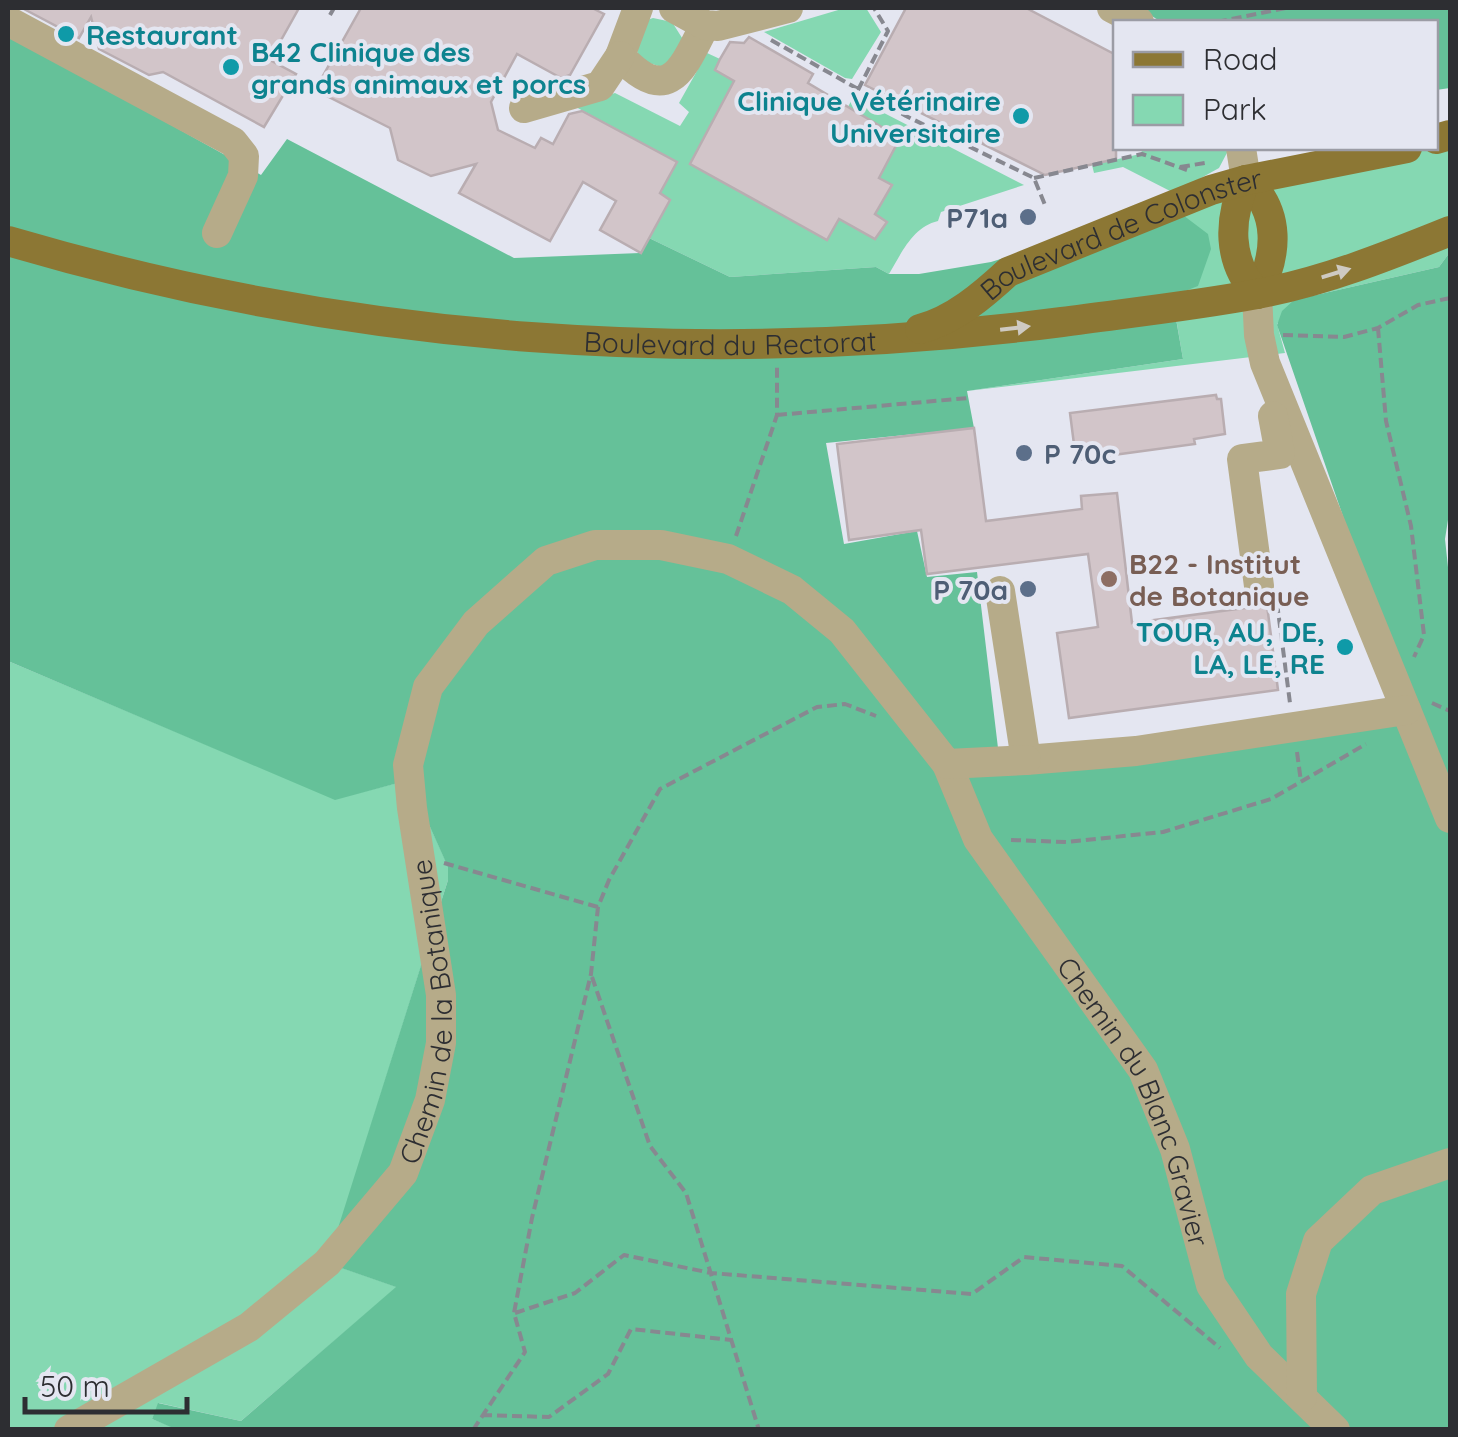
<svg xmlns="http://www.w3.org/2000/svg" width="1458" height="1437" font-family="Quicksand,sans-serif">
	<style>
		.green { fill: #85d8b2 }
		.forest { fill: #65c199 }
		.building { fill: #d2c5c9; stroke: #b9adb1; stroke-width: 2.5 }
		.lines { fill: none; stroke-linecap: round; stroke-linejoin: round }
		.path { stroke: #878890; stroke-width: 4; stroke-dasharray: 10 5; stroke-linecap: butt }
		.minor { stroke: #b6ab89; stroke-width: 30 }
		.major { stroke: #8c7734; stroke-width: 30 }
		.oneway { fill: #cecac2 }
		.culture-dot { fill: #0f9aa8; stroke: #e4e6f1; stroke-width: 4 }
		.service-dot { fill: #5c6f8a; stroke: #e4e6f1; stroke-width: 4 }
		.education-dot { fill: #8d6e63; stroke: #e4e6f1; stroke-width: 4 }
		.labels { text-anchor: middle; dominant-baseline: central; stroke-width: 8; stroke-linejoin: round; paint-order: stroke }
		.culture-label { font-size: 28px; font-weight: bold; fill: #0d838f; stroke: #e4e6f1; text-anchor: start }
		.service-label { font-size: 28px; font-weight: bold; fill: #4e5e75; stroke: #e4e6f1; text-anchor: end }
		.street-label { font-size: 28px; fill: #2d2e32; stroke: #e4e6f1 }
		.education-label { font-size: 28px; font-weight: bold; fill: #785e54; stroke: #e4e6f1; text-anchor: start }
	</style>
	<rect width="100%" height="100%" fill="#e4e6f1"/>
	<path class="green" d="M845,8H866L881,32L852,79L845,78L764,32Z
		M653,18L672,22L684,41L665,68L639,60L634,36L644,21Z
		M707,53L720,59L718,72L737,75L700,146L704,149L695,167L826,240L839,219L874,239L887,222L875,214L892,185L871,173L899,138L848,107L853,97L1024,185L941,212L938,221C913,227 902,252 889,274L876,267L730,277L649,238L670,200L660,193L676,161L574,106L615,93L680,126L689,112L679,103Z
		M1450,135V252L1439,267L1294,300L1277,324L1285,353L967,391L1183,359L1172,295L1171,206L1407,148H1436Z
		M1144,148H1228L1229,149L1219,168L1174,193L1123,167L1094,173L1092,165L1140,154Z
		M8,661L335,799L409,780L448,866V880L328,1263L397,1287L241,1421L159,1403L152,1419L178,1429H8Z"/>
	<path class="forest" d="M1140,8H1450V88L1436,90V22H1161Z
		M8,34L261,175L287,139L514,258L640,253L649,238L730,277L876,267L889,274H919L991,262L1171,206L1208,234L1211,249L1198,286L1172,296L1183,359L967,391L974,428L826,443L844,544L917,531L927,577L977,572L998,748L1419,718L1357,557L1277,325L1282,311L1294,300L1439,267L1450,252V507L1445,539L1450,586V1429L178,1430L152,1419L158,1403L241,1421L396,1287L327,1263L448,880V867L409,780L335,800L8,661Z"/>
	<path class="building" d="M22,8H299L270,60L296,74L264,127L163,72L149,75L99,49L91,17L79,38Z
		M361,8H592L604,14L570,75L561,78L517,54L491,102L498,130L535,148L541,138L553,144L569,114L582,111L677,162L660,193L670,200L641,253L600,230L616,201L583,182L550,241L459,193L476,164L431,176L398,160L390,128L315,90Z
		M906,8H1026L1116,55V159L1045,175L865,85Z
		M749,37L813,74L808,83L900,138L879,178L892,185L875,214L887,222L875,239L839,219L827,240L690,164L734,81L715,70L720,59L730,42L744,43Z
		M1216,395L1217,399H1221L1225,434L1194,439L1195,444L1076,460L1070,413Z
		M974,428L986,521L1082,509L1081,496L1117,493L1132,623L1267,605L1278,690L1069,718L1057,633L1098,627L1088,554L927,574L921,530L849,540L837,444Z"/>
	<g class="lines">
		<path class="path" d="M330,15L334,8
			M1217,22L1286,8
			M771,40L906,116L1034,178L1045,205
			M858,90L888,31L874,8
			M1180,167L1205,163
			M1034,178L1142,154L1187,170
			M1378,328L1386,421L1411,526L1424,635L1414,657
			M1283,335L1344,337L1378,328L1418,305L1450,298
			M777,415L968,398
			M736,536L777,415V367
			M1277,603L1290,703
			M1432,703L1450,711
			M1297,752L1301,782
			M1011,840L1066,842L1163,832L1271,799L1366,744
			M444,863L598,907
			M592,977L650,1146L686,1193L759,1430
			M515,1313L575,1293L624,1255L711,1273L972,1294L1024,1257L1122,1266L1220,1348
			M482,1415L549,1417L608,1374L631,1329L731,1340
			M473,1430L525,1352L514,1313L532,1218L591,974L598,907L609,880L660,789L817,707L845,704L876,716"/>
		<g class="minor">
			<path d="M638,8L620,56C669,108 683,68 705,25"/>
			<path d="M674,8L705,25L718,26L788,8"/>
			<path d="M1112,8L1139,22"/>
			<path d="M8,21L233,142L244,156L243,176L217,233"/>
			<path d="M524,108L600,86L620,56"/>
			<path d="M1241,148L1246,180"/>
			<path d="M1257,294L1259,335L1265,363L1450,818"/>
			<path d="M1259,586L1242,459L1280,454L1273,416"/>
			<path d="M1000,591L1026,760L1136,751L1406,710"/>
			<path id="s1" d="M947,764L978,839L1143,1070L1175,1149L1211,1285L1259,1356L1335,1430"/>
			<path d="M1302,1397L1301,1294L1318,1241L1372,1190L1450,1163"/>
			<path id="s2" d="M69,1430L249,1327L327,1263L403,1173L430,1100L441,1043V995L412,808L408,765L428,687L476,623L546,561L595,545H661L728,559L792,590L842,631L947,764L1026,760"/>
		</g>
		<g class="major">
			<path d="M1436,139L1450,135"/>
			<path d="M1246,180C1281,212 1278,255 1257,294"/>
			<path d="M1246,180C1228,219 1227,261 1257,294"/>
			<path id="s3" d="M8,241C355,343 703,368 1062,322C1127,313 1193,306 1257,294C1323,282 1388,256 1450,231"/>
			<path id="s4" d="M920,329C954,320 983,295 1008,272L1211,190L1246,180L1407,148"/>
		</g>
	</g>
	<defs><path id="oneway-solid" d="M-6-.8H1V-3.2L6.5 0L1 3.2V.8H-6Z" transform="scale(2.5)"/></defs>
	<g class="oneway">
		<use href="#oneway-solid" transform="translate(1336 273) rotate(-17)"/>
		<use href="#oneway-solid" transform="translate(1015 328) rotate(-7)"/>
	</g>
	<g class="culture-dot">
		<circle cx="66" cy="34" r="10"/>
		<circle cx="231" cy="67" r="10"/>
		<circle cx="1021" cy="116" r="10"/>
		<circle cx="1345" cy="647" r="10"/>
	</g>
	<g class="service-dot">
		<circle cx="1028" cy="217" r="10"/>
		<circle cx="1024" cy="453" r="10"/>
		<circle cx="1028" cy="589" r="10"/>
	</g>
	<circle class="education-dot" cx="1109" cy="579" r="10"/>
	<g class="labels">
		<g class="culture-label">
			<text x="86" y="34">Restaurant</text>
			<text x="251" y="51">B42 Clinique des<tspan x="251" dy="32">grands animaux et porcs</tspan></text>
			<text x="1001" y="100" text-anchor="end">Clinique Vétérinaire<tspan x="1001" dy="32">Universitaire</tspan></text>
			<text x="1325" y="631" text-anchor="end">TOUR, AU, DE,<tspan x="1325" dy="32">LA, LE, RE</tspan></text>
		</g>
		<g class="service-label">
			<text x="1008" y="217">P71a</text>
			<text x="1044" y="453" text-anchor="start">P 70c</text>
			<text x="1008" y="589">P 70a</text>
		</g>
		<g class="street-label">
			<text stroke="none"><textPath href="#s4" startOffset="225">Boulevard de Colonster</textPath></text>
			<text stroke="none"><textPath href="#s3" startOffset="732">Boulevard du Rectorat</textPath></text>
			<text stroke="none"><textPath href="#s2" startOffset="592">Chemin de la Botanique</textPath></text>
			<text stroke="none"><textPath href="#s1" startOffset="390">Chemin du Blanc Gravier</textPath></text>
		</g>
		<g class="education-label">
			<text x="1129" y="563">B22 - Institut<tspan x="1129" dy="32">de Botanique</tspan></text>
		</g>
	</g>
	<rect width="1458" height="1437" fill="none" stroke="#2d2e32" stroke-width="20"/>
	<rect x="1113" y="20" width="325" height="130" fill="#e4e6f1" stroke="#9b9ca5" stroke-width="2.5"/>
	<rect x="1133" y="52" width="50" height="15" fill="#8c7734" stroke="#9b9ca5" stroke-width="2.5"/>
	<text x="1203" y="70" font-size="30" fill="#2d2e32">Road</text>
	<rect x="1133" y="95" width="50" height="30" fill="#85d8b2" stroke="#9b9ca5" stroke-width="2.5"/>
	<text x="1203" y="120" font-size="30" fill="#2d2e32">Park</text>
	<path d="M25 1397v15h162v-15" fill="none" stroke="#2d2e32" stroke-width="5"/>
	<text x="40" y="1397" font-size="30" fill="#2d2e32" stroke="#e4e6f1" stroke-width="8" paint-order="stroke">50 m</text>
</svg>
